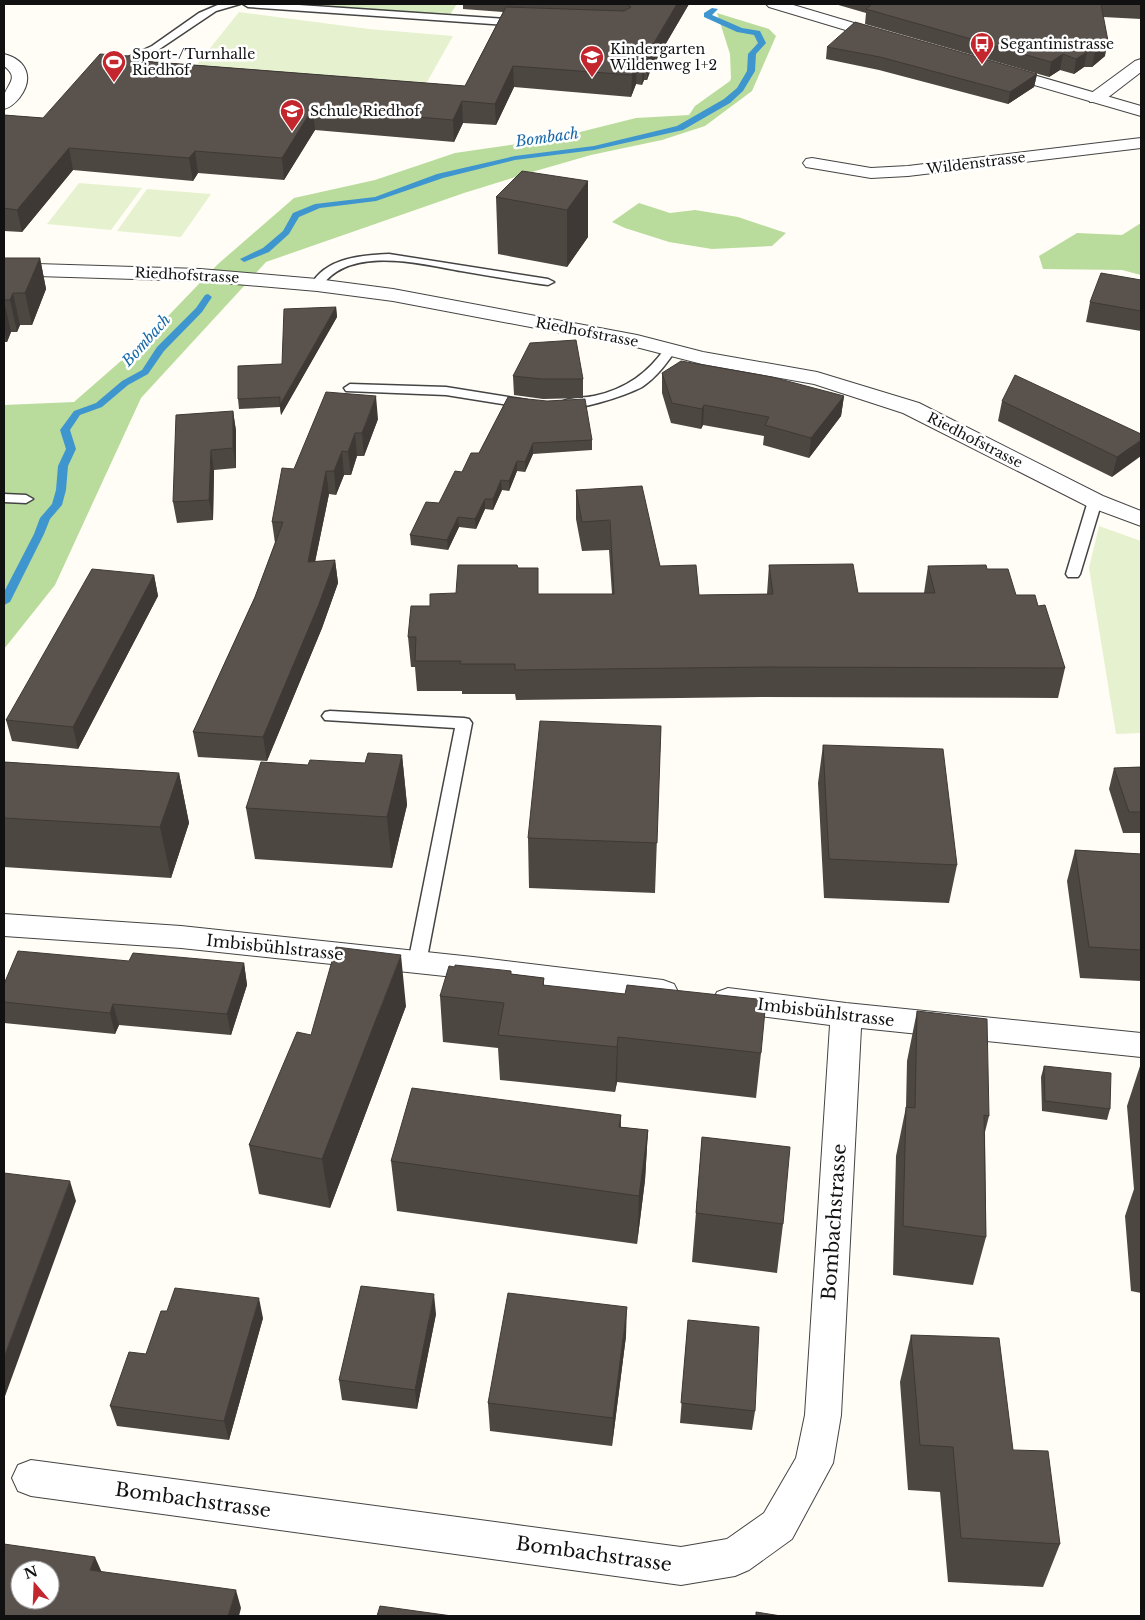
<svg xmlns="http://www.w3.org/2000/svg" width="1145" height="1620" font-family="'Libre Baskerville',serif">
	<style>
		.green { fill: #d5ebbd }
		.forest { fill: #b9dc9c }
		.pitch { fill: #e6f2cf }
		.lines { fill: none; stroke-linecap: round; stroke-linejoin: round }
		.stream { fill: #3f96cf; fill-rule: evenodd }
		.service-casing { stroke: #444; stroke-width: 3 }
		.minor-casing { stroke: #444; stroke-width: 2 }
		.tertiary-casing { stroke: #444; stroke-width: 2 }
		.service { fill: #fff; fill-rule: evenodd }
		.minor { fill: #fff; fill-rule: evenodd }
		.tertiary { fill: #fff; fill-rule: evenodd }
		.wall { fill: #4d4742 }
		.shaded-wall { fill: #3f3936 }
		.building { fill: #5a524d; stroke: #3f3936; fill-rule: evenodd }
		.labels { text-anchor: middle; dominant-baseline: central; stroke-width: 5; stroke-linejoin: round; paint-order: stroke }
		.far-poi-label { font-size: 14px; fill: #111; stroke: #fff; text-anchor: start }
		.far-street-label { font-size: 14px; fill: #111; stroke: #fff }
		.far-water-label { font-size: 15px; font-style: italic; fill: #1768a6; stroke: #fff }
		.street-label { font-size: 16px; fill: #111; stroke: #fff }
		.near-street-label { font-size: 19px; fill: #111; stroke: #fff }
	</style>
	<rect width="100%" height="100%" fill="#fffdf5"/>
	<path class="green" d="M307,4H457L449,16Z"/>
	<path class="forest" d="M717,13L769,29L776,36L752,91L705,126L662,140L591,155L525,174L464,193L266,262L141,398L55,585L4,649V405L74,402L146,339L218,264L294,198L375,180L455,153L552,139L636,118L689,115L695,106L730,81L731,78L730,54Z
		M639,203L670,213L695,210L738,217L786,233L772,246L712,249L669,242L625,228L612,222Z
		M1141,223V275L1122,270L1043,269L1039,256L1077,233L1122,235Z"/>
	<path class="pitch" d="M239,12L369,29L453,36L426,84L195,67Z
		M79,183L142,188L111,230L47,224Z
		M147,189L211,194L181,237L117,231Z
		M1099,526L1141,541V733L1116,734L1089,568Z"/>
	<g class="lines">
		<path class="stream" d="M712,8L718,9L712,15L742,28L760,31L766,43L756,54L755,71L743,91L730,103L683,130L594,150L515,160L443,178L376,201L320,208L299,217L289,234L269,252L244,262L240,259L263,248L283,231L293,213L315,204L375,197L437,174L515,156L594,146L677,126L724,99L737,88L747,71L748,54L758,43L754,35L737,32L704,17V13Z
			M208,294L212,297L202,312L164,351L148,374L128,385L102,407L80,415L70,430L76,449L68,466L66,490L62,505L50,519L44,534L10,602L4,605V592L34,534L40,518L52,504L56,490L58,466L66,449L60,430L74,411L96,403L122,381L142,370L157,347L196,308L205,295Z"/>
		<g class="service-casing">
			<path id="service" d="M220,4H240L216,11L158,50L119,67L116,68L111,65L152,46L199,13Z
				M243,4H284L520,20L525,23L520,26L248,7Z
				M389,254L548,279L554,282L548,285C519,281 490,276 461,271C420,264 349,245 321,287H313L311,285C325,258 362,255 389,254Z
				M670,346L676,350C666,364 657,377 642,387C629,394 568,416 558,405C564,397 584,398 594,396C626,389 648,373 666,347Z
				M350,384L446,387L527,400L533,404L527,408L446,395L346,391L344,388Z
				M4,494L26,495L33,499L26,503L4,502Z
				M1095,497L1102,501L1080,574L1078,577H1068L1066,574L1088,501Z
				M330,711L464,718L469,719L472,723L426,963L423,968L417,970L411,968L408,963L455,728L325,720L322,716L325,712Z"/>
		</g>
		<g class="minor-casing">
			<path id="minor" d="M4,54C27,60 34,78 20,97C15,103 11,107 4,109C4,106 3,100 4,96C7,84 20,78 4,66Z
				M1141,59V72L1102,102H1090L1088,98L1090,94L1135,61Z
				M1141,138V148L908,176L871,178L812,168L806,167L803,163L806,159L812,158L871,168L908,166Z
				M4,263L200,269L317,279L393,289L637,335L703,352L817,372L919,403L1103,496L1141,511V526L1087,506L903,413L814,384L702,364L636,347L393,301L317,291L200,281L4,275Z
				M4,914L181,926L473,957L663,980L674,984L678,992L674,1000L663,1004L473,979L181,948L4,936Z
				M728,988L846,1003L1141,1033V1057L861,1028L841,1415L833,1463L792,1539L749,1570L735,1576L681,1585L31,1496L18,1491L12,1478L18,1465L31,1460L681,1547L727,1539L764,1513L796,1458L805,1415L830,1025L728,1012L717,1008L713,1000L717,992Z"/>
		</g>
		<g class="tertiary-casing">
			<path id="tertiary" d="M766,4H790L891,34L893,37L891,40H879L769,7Z
				M999,65L1141,106V116L993,73L991,70L993,67Z"/>
		</g>
		<use href="#service" class="service"/>
		<use href="#minor" class="minor"/>
		<use href="#tertiary" class="tertiary"/>
	</g>
	<path class="wall" d="M463,4H689L651,69L647,80H644L642,85L636,84L631,97L514,87L496,125L463,123L454,142L315,130L284,180L198,173L193,181L73,170L22,232L4,231V115L43,118L145,61L465,86L503,12L463,9Z
		M835,4H1141V19L1103,17L1105,56L1092,67H1084L1074,74L1060,70L1049,77L865,24L866,13Z
		M827,47L1037,74L1034,87L1008,104L879,70L826,59Z
		M588,181V237L567,267L498,254L496,197Z
		M4,258H40L46,289L32,325H20L17,332H11L7,342H4Z
		M1141,280V331L1086,322L1090,302Z
		M336,307L337,317L281,415L280,407L239,409L238,399L282,364Z
		M662,373L844,396L841,416L809,458L763,445L764,436L703,425L701,429L671,423L662,393Z
		M513,376L583,379V398L543,399L514,395Z
		M508,397L592,440V450L533,454L525,472L517,471L509,491L502,490L493,510L485,509L476,529L459,527L448,550L411,545L410,535L439,503L462,472L479,453Z
		M1002,401L1141,434L1112,477L998,421Z
		M233,411L236,431V468L214,470L213,520L177,523L173,502Z
		M378,419L364,456H357L351,475H344L336,495L329,494L315,562L335,560L338,583L322,628L267,761L198,757L193,732L255,597L275,543L272,522L294,469Z
		M576,490L660,566L699,595L767,594L769,565L858,593H924L928,566L987,569L1016,595L1038,606L1065,668L1058,698L762,697L516,700L515,694H462V691H417L415,667H411L408,637L430,606L456,593L518,568L538,594H612L609,550L582,551L576,519Z
		M154,575L158,596L78,749L12,741L6,720Z
		M661,726L655,893L529,888L528,838Z
		M823,745L957,865L949,903L824,898L818,783Z
		M402,755L407,805L392,868L255,859L246,808L308,765L365,763Z
		M4,762L179,773L189,823L171,878L4,867Z
		M1141,767V833H1123L1109,789L1114,768Z
		M1075,850L1141,854V981L1080,978L1067,881Z
		M129,961L244,963L247,985L231,1035L119,1025L115,1034L4,1023V984Z
		M511,971V974L544,978V985L761,1053L756,1098L617,1082L615,1092L500,1080L498,1048L443,1042L440,996Z
		M406,1006L330,1208L259,1194L249,1145L311,1035Z
		M917,1011L989,1116L985,1132L986,1237L973,1285L893,1275L896,1156L906,1107L907,1061Z
		M1141,1063V1293L1131,1291L1125,1216L1134,1189L1127,1106Z
		M1044,1066L1110,1109L1107,1120L1042,1111L1041,1077Z
		M621,1115V1127L648,1130L645,1180L637,1244L397,1211L391,1161Z
		M702,1137L783,1224L777,1273L692,1262Z
		M167,1311L263,1318L229,1440L117,1426L110,1406L146,1354Z
		M436,1314L417,1409L342,1400L339,1380Z
		M688,1320L755,1411L752,1430L680,1423Z
		M911,1335L1013,1450L1060,1544L1043,1587L948,1582L940,1492L908,1490L900,1382Z
		M626,1336L612,1446L490,1431L488,1403Z"/>
	<path class="shaded-wall" d="M677,4H689L651,69L647,80V59L651,48Z
		M1108,41L1105,56L1092,67L1095,51Z
		M1087,52L1084,67L1074,74L1076,59Z
		M1063,54L1060,70L1049,77L1051,62Z
		M645,59L644,80L642,85L643,63Z
		M637,63L636,84L631,97L632,75Z
		M513,66L514,87L496,125L495,104Z
		M1037,74L1034,87L1008,104L1010,92Z
		M462,101L463,123L454,142L453,120Z
		M313,108L315,130L284,180L282,158Z
		M69,148L73,170L22,232L17,210Z
		M195,151L198,173L193,181L189,158Z
		M588,181V237L567,267V210Z
		M40,258L46,289L32,325L25,293Z
		M13,293L20,325L17,332L10,300Z
		M4,301L11,332L7,342L4,328Z
		M336,307L337,317L281,415L280,405Z
		M376,396L378,419L364,456L362,433Z
		M844,396L841,416L809,458L811,438Z
		M704,405L703,425L701,429L702,409Z
		M233,411L236,431V468L233,448Z
		M355,433L357,456L351,475L348,452Z
		M1141,440V456L1112,477L1117,457Z
		M533,443V454L525,472V462Z
		M211,450L214,470L213,520L209,500Z
		M342,451L344,475L336,495L334,471Z
		M517,461V471L509,491V481Z
		M326,471L329,494L310,586L308,562Z
		M501,480L502,490L493,510V499Z
		M485,499V509L476,529L475,519Z
		M458,517L459,527L448,550L447,540Z
		M335,560L338,583L322,628L267,761L263,737Z
		M154,575L158,596L78,749L73,727Z
		M402,755L407,805L392,868L387,817Z
		M179,773L189,823L171,878L160,827Z
		M401,955L406,1006L330,1208L322,1159Z
		M244,963L247,985L231,1035L227,1014Z
		M113,1004L119,1025L115,1034L110,1013Z
		M618,1037L617,1082L615,1092L617,1047Z
		M648,1130L645,1180L637,1244L639,1196Z
		M70,1181L76,1201L4,1399V1357Z
		M434,1294L436,1314L417,1409L415,1390Z
		M259,1298L263,1318L229,1440L224,1421Z
		M627,1307L626,1336L612,1446L613,1418Z
		M95,1557L103,1575L90,1570Z
		M236,1590L241,1608L239,1616H228Z"/>
	<path class="building" d="M627,4H677L651,48L647,59H645L643,63H637L632,75L513,66L495,104L462,101L453,120L313,108L282,158L195,151L189,158L69,148L17,210L4,208V115L43,118L100,54L144,57L141,61L465,86L506,7L624,11L631,7Z
		M872,4H1101L1108,41L1095,51L1087,52L1076,59L1063,54L1051,62L866,9Z
		M855,22L1037,74L1010,92L880,57L827,47Z
		M522,171L588,181L567,210L496,197Z
		M4,258H40L25,293H13L10,300H4Z
		M1101,273L1141,280V311L1090,302Z
		M336,307L280,405V397L238,399V366L282,364L284,309Z
		M576,340L583,379H542L513,376L530,343Z
		M681,361L772,377L844,396L811,438L765,425L769,417L704,405L702,409L672,403L662,373Z
		M1015,375L1141,434V440L1117,457L1002,401Z
		M326,392L376,396L362,433H355L348,452L342,451L334,471H326L308,562L335,560L319,604L263,737L193,732L255,597L283,522H272L282,468L294,469Z
		M508,397L547,401L585,399L592,440L533,443L525,462L517,461L509,481L501,480L493,499H485L475,519L458,517L447,540L410,535L426,502L439,503L455,471L462,472L471,453H479Z
		M233,411V448L211,450L209,500L173,502L176,415Z
		M642,486L660,566L696,565L699,595L773,594L769,565L853,564L858,593H935L928,566L986,565L987,569H1008L1016,595H1035L1038,606L1045,605L1065,668L765,667L515,670V664H460L461,661H415L416,637H408L411,606H430V594L456,593L458,565H517L518,568H538V594H614L610,520L582,522L576,490Z
		M92,569L154,575L73,727L6,720Z
		M540,721L661,726L657,843L528,838Z
		M823,745L943,749L957,865L829,859Z
		M368,753L402,755L387,817L246,808L261,762L308,765L310,760L365,763Z
		M4,762L179,773L160,827L4,818Z
		M1141,767V812H1129L1114,768Z
		M1075,850L1141,854V950L1089,947Z
		M336,947L401,955L322,1159L249,1145L297,1032L311,1035Z
		M18,951L129,961L133,953L244,963L227,1014L113,1004L110,1013L4,1002V984Z
		M455,965L511,971V974L544,978L543,985L625,994L627,985L766,1000L761,1053L618,1037L617,1047L498,1035L504,1003L440,996L449,966L455,967Z
		M917,1011L987,1019L989,1116L984,1115L986,1237L903,1226L906,1107L915,1108Z
		M1044,1066L1111,1073L1110,1109L1045,1101Z
		M412,1088L621,1115L619,1127L648,1130L639,1196L391,1161Z
		M702,1137L790,1147L783,1224L696,1213Z
		M4,1173L70,1181L4,1357Z
		M361,1286L434,1294L415,1390L339,1380Z
		M175,1288L259,1298L224,1421L110,1406L129,1352L146,1354L161,1311H167Z
		M508,1293L627,1307L613,1418L488,1403Z
		M688,1320L759,1327L755,1411L681,1403Z
		M911,1335L999,1338L1013,1450L1048,1451L1060,1544L961,1538L953,1447L920,1445Z
		M4,1544L95,1557L90,1570L236,1590L228,1616H4ZM20,1570H50V1600H20Z
		M380,1606L452,1616H377Z
		M756,1612L781,1616H756Z"/>
	<defs>
		<g id="bus-pin" transform="scale(1.25)"><path d="M0 17L-7.5 6A9.5 9.5 0 1 1 7.5 6Z" fill="#c4262e" stroke="#fff"/><path d="M-5-6H5V4H4V6H2V4H-2V6H-4V4H-5ZM-3.5-4V0h7V-4ZM-3.5 1.2v1.5H-2V1.2ZM2 1.2v1.5H3.5V1.2Z" fill="#fff"/></g>
		<g id="school-pin" transform="scale(1.25)"><path d="M0 17L-7.5 6A9.5 9.5 0 1 1 7.5 6Z" fill="#c4262e" stroke="#fff"/><path d="M0-5L7-2L0 1L-7-2ZM-4 1L0 2.5L4 1V4Q0 6-4 4Z" fill="#fff"/></g>
		<g id="stadium-pin" transform="scale(1.25)"><path d="M0 17L-7.5 6A9.5 9.5 0 1 1 7.5 6Z" fill="#c4262e" stroke="#fff"/><path d="M0-5a6.5 5 0 1 0 0 10a6.5 5 0 1 0 0-10ZM-3.5-1.8h7v3.6h-7Z" fill="#fff"/></g>
	</defs>
	<g fill-rule="evenodd">
		<use href="#bus-pin" x="982" y="44"/>
		<use href="#school-pin" x="592" y="57"/>
		<use href="#stadium-pin" x="114" y="62"/>
		<use href="#school-pin" x="292" y="111"/>
	</g>
	<g class="labels">
		<g class="far-poi-label">
			<text x="1000" y="44">Segantinistrasse</text>
			<text x="610" y="49">Kindergarten<tspan x="610" dy="16">Wildenweg 1+2</tspan></text>
			<text x="132" y="54">Sport-/Turnhalle<tspan x="132" dy="16">Riedhof</tspan></text>
			<text x="310" y="111">Schule Riedhof</text>
		</g>
		<g class="far-street-label">
			<text transform="translate(976 163) rotate(-7)">Wildenstrasse</text>
			<text transform="translate(187 275) rotate(3)">Riedhofstrasse</text>
			<text transform="translate(587 332) rotate(11)">Riedhofstrasse</text>
			<text transform="translate(975 440) rotate(27)">Riedhofstrasse</text>
		</g>
		<g class="far-water-label">
			<text transform="translate(547 137) rotate(-8)">Bombach</text>
			<text transform="translate(146 340) rotate(-48)">Bombach</text>
		</g>
		<g class="street-label">
			<text transform="translate(275 947) rotate(6)">Imbisbühlstrasse</text>
			<text transform="translate(826 1012) rotate(7)">Imbisbühlstrasse</text>
		</g>
		<g class="near-street-label">
			<text transform="translate(834 1222) rotate(-86)">Bombachstrasse</text>
			<text transform="translate(193 1500) rotate(8)">Bombachstrasse</text>
			<text transform="translate(594 1554) rotate(8)">Bombachstrasse</text>
		</g>
	</g>
	<rect width="1145" height="1620" fill="none" stroke="#111111" stroke-width="10"/>
	<g transform="translate(35 1585) rotate(341)"><circle r="24" fill="#ffffff" stroke="#a0a0a0"/>
	<path d="M0-4L9 19L0 12L-9 19Z" fill="#c4262e"/>
	<text y="-8" font-size="14" font-weight="bold" text-anchor="middle" fill="#111111">N</text>
	</g>
</svg>
